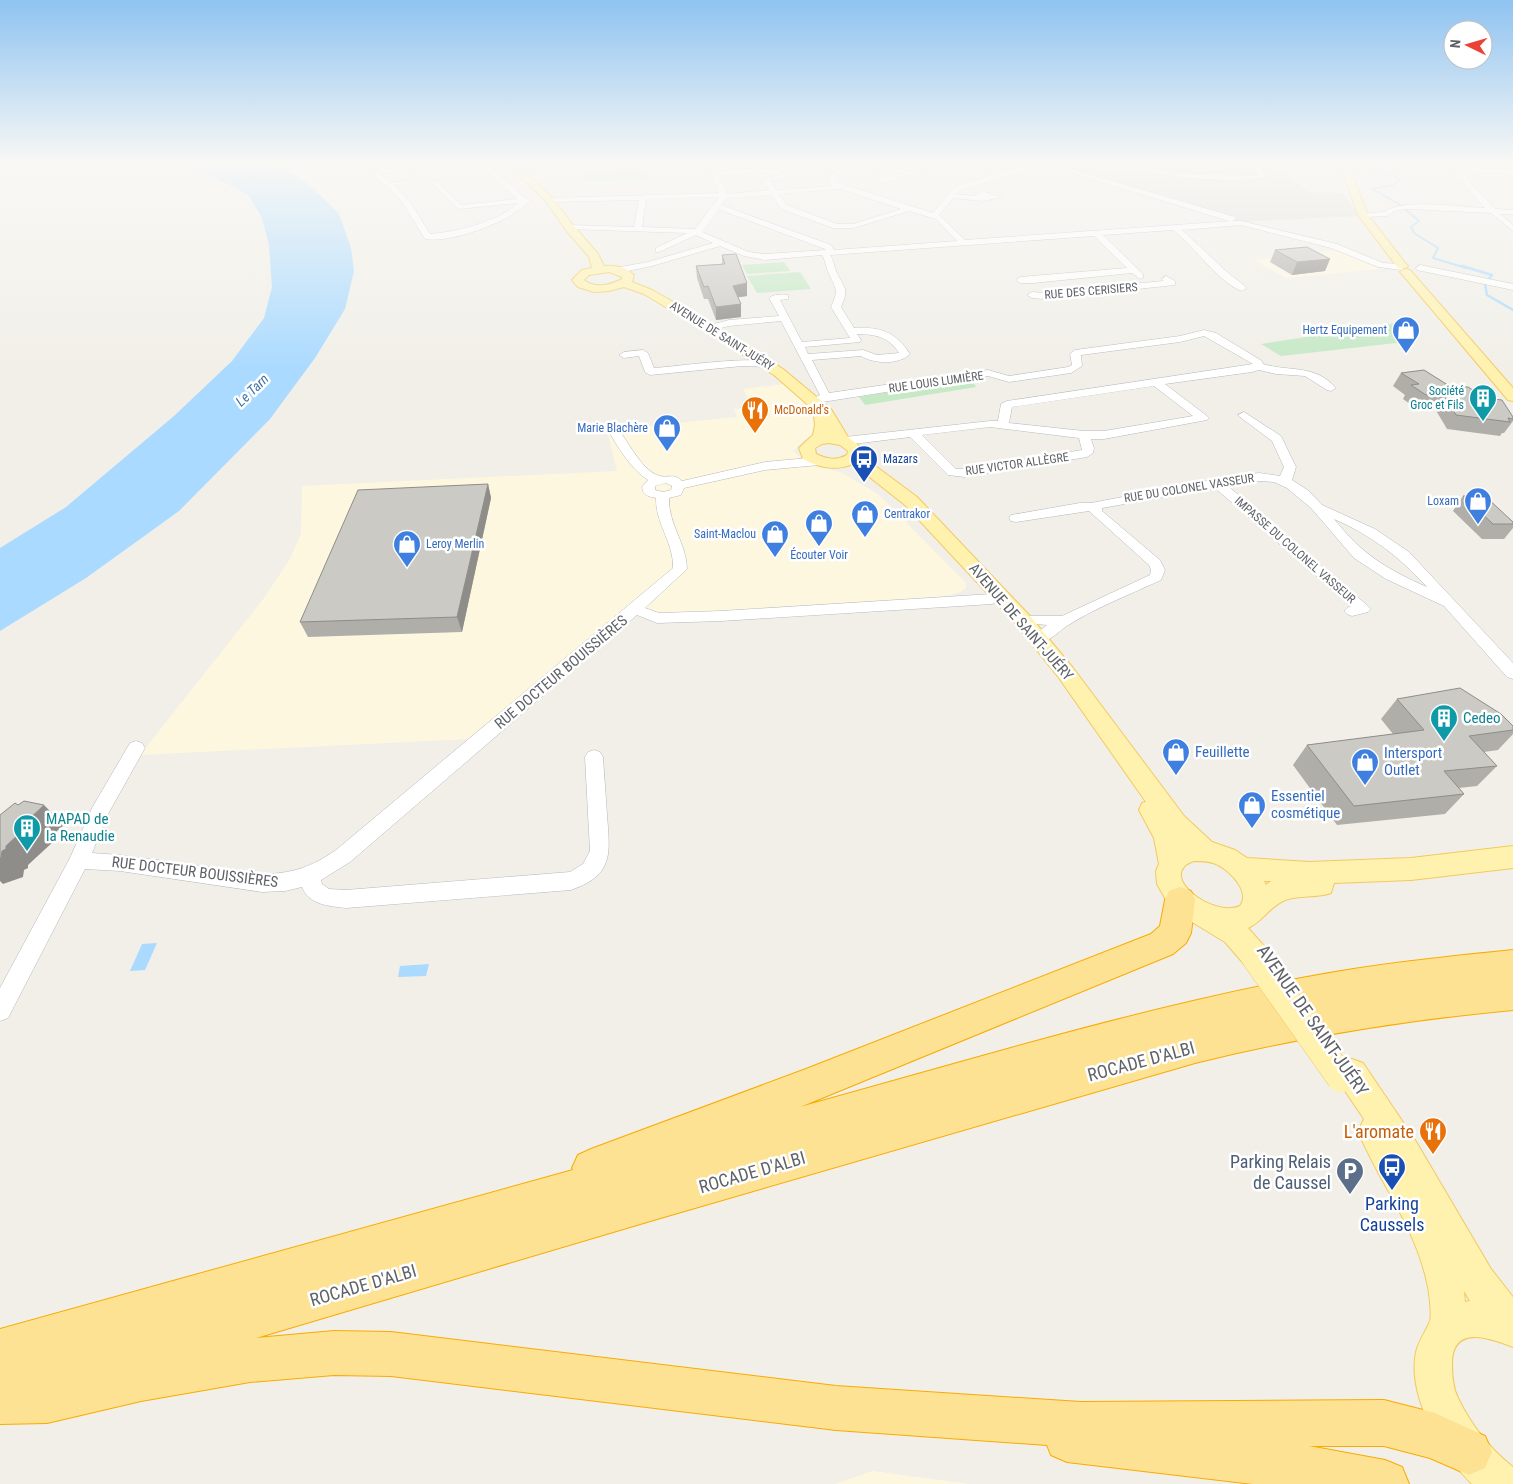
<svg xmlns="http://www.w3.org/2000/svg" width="1513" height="1484" font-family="'Roboto Condensed',sans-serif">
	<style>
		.commercial { fill: #fef7e0 }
		.industrial { fill: #e0deda }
		.green { fill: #c5e8c5 }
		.water { fill: #aadaff }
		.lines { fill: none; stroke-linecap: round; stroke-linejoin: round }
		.stream-far1 { stroke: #aadaff; stroke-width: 2 }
		.stream { stroke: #aadaff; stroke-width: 2.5 }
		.minor-casing { stroke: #b5b8bc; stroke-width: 1 }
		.major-casing { stroke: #f2c960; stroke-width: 2 }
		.highway-casing { stroke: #f9ab00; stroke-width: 2 }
		.minor { fill: #fff; fill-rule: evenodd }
		.major { fill: #fff2af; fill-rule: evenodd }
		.highway { fill: #fde293; fill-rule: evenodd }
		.major-bridge-casing { stroke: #f2c960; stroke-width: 29; stroke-linecap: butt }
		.major-bridge { stroke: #fff2af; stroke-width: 28 }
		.wall { fill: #afaea9 }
		.shaded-wall { fill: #8f8d8a }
		.building { fill: #cccac5; stroke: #8f8d8a }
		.labels { text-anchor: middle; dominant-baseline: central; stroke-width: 5; stroke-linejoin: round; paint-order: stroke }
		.far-street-label { font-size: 12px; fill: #5f6368; stroke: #fff }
		.far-shop-label { font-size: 12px; fill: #366cbe; stroke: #fff; text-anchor: end }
		.far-culture-label { font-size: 12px; fill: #0d838f; stroke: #fff; text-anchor: end }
		.far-food-label { font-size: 12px; fill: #c56008; stroke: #fff; text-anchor: start }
		.far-transit-label { font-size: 12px; fill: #164399; stroke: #fff; text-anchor: start }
		.far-water-label { font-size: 14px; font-style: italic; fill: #4174aa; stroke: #fff }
		.street-label { font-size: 15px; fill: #5f6368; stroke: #fff }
		.culture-label { font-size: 15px; fill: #0d838f; stroke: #fff; text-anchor: start }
		.shop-label { font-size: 15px; fill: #366cbe; stroke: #fff; text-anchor: start }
		.near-street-label { font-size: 18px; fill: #5f6368; stroke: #fff }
		.near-food-label { font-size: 18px; fill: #c56008; stroke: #fff; text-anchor: end }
		.near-service-label { font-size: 18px; fill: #4e5e75; stroke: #fff; text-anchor: end }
		.near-transit-label { font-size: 18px; fill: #164399; stroke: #fff }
	</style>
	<rect width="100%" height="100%" fill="#f1efe8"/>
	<path class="commercial" d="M1337,250L1380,269L1286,278L1254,260Z
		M786,384L810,409L816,426L812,436L804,440L793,451L809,465L840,472L878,494L966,583V588L960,592L948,596L931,598L614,617L469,739L140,755L264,598L290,559L301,534L302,486L617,471L607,430L737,417L734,409L752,408L743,389Z
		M873,1471L968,1484H835Z"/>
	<path class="industrial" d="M1037,162H1269L1308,192L1343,193L1359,216L1239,222L1144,195Z"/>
	<path class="green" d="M647,169L648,181L585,182L584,171Z
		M784,262L790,271L747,274L742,265Z
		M800,272L811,289L757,293L747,276Z
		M1409,321L1403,336L1405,342L1281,356L1261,344Z
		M971,379L976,387L865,405L859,397Z"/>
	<path class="water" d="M171,162H270L291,172L313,188L339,214L351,248L354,271L345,309L315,358L270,419L179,511L86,578L0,631V548L66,507L174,416L232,361L264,318L272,287L269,245L262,218L249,196L232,186L192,168Z
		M157,943L145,970L130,971L142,944Z
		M429,964L426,976L398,977L400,966Z"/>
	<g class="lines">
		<path class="stream-far1" d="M1363,162V165L1390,174L1400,180L1393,185L1372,189L1399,204L1419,221L1411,227L1414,233L1438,248L1433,258L1466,268"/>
		<path class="stream" d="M1462,266L1492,275L1485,284L1487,295L1513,310"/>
		<g class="minor-casing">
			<path id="minor" d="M440,162H456L379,174L391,183L414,180V182L395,186L411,203L430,234C456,232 499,222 518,203L459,209L430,182L436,181L461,205L517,199L475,162H485L525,198L532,200C525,205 518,211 510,216C491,227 448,243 425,239C414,222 405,203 390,189C384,184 375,180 373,173L380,170Z
				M559,162H636L638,163L640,168L637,170L633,166L557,165L556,164Z
				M707,162H713L717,172C740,170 765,164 786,173L785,178L770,181L776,190L832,186L829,183L830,177L844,162H851L836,178V182L933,213L955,186L1038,162H1047L1235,217L1236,219L1232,221H1241L1337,244L1383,263L1401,264L1405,267L1401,270L1378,267L1331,248L1241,225L1182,230L1227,272L1245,286L1247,288L1242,291C1220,284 1194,246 1173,230L1103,235L1143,274V278L1140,279L1132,273L1033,283H1020L1016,280L1020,277L1127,268L1094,236L830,255C834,261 834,267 837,273C845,289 849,289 841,307L854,328C880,327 895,331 910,354C899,365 874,364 861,356L812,360L829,393L988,370L1009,376L1068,367L1072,365L1070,354L1075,350L1180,336L1204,330L1216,333L1262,361L1263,364C1290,372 1315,364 1336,388L1331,391L1327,390L1305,376L1276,374L1259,370L1252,372L1165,384L1207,416L1209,418L1207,420L1104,439H1091L1094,448L1093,453L1087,457L965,477L948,475L910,437L845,445L839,441L845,437L990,421H998L1001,404L1007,401L1253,364L1204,336L1180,342L1081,355L1082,366L1071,373L1009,382L988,376L816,403L812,402L810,400L820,395L781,321L729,326L709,331L704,328L706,326L729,320L779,316L769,298C773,294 783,294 788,295V299L780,300L802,342L850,338L831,307C839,290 836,289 829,274C826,267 826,262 822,255L765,260L744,256L720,246L652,266L618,273L615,272V268L648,262L713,243L696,235L659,252H656V248L687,233L569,229L565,227L569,225L634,227L639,200L549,202L545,200L549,198L719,193ZM1045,165L1229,221H1232L965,240L939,215L953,198L983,201L1001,197L982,191L974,196L956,194L961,190ZM761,172L780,175L763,179L761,180L769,190L727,194L719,176ZM841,189L901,209L853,224H837L787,205L779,194ZM772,195L781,209L833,228H853L909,211L936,219L957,241L834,250L831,245L721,205L726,198ZM719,197L695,229L642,227L646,199ZM718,209L825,249L826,250L765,254L749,252L702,232ZM857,334C875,334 889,337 899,353L877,355L863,350L808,354L805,347L860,342L861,340ZM1154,386L1193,416L1104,431H1084L1009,423L1012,407ZM990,427L1079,438L1082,450L965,469H956L922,435Z
				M865,162L901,163L921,171L885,183L874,178L883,173L896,175L911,171L900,167L868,164Z
				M1115,162H1125L1171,173L1251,176L1259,174L1249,162H1255L1267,175C1249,187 1132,175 1115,162Z
				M1449,162H1456L1461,167L1513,170V174L1464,171L1468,180L1495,209L1513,210V214H1500L1513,225V231L1491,213L1407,209L1394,211L1387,216L1367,217L1363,215L1367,213L1385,212C1399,198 1464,207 1485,208C1471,194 1460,177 1449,162Z
				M1420,265L1513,284V290L1417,270L1416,268Z
				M1166,276L1175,281V285L1044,299L1032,298L1027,295L1032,292L1044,293L1163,281L1162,279Z
				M643,350L648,353L654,368C673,367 762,354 773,364L768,367L742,366L650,375L645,372L639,356L624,358L619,355L624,352Z
				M1244,412L1281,436L1296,467L1292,480L1309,491L1322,505L1375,529L1409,552L1513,663V679L1507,677L1444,606L1386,579L1354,558L1311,508L1287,488L1274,482L1259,481L1228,486L1368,606L1371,609L1368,612L1352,616L1347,614L1344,611L1347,608L1351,606L1215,488L1102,508V511L1160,560L1165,570L1161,580C1131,594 1090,610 1064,628C1055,635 1045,645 1033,642L1031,638L1047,625L1017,622L1014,619L1017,616H1062L1150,575L1151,570L1149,565L1089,511L1016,522L1011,521L1009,518L1011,515L1080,503H1091L1217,479L1259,473L1280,476L1284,467L1272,441L1240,417L1238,415ZM1334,519C1371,535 1400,557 1427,587C1386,569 1362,554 1334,519Z
				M615,428L619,430C628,442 644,473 660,476C668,478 675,473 682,481L765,462L819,457L825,461L819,465L765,470L684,488L681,495L669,498C668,524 687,544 687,569L645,608L659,613L721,611L992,594L997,596L999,599L997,602L992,604L721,621L657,623L637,615L350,862L321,880L322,884L329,889L346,890L570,872L583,864L590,851L585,757L588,752L594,750L600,752L603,757C604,776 606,796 607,815C610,854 614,875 571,890L346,908C329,906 309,905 302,887L285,891L262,892L120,871L85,869L8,1018L0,1021V988L70,858L92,808L130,743L136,741L142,743L145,748L108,814L92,853L120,855L262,874C291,874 312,867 336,850L673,568C674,543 655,523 656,498C648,496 643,496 642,487L648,480C630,468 620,450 609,432ZM666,483L672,486L671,490L663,492L655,490V486Z"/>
		</g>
		<g class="major-casing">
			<path id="major" d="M504,162H513L551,196L573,225L598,254L604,266C615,265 626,267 634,275L632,282L652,290L707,321L783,369L831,409L848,437L864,450L862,456L917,497L1029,615L1073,668L1184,816L1212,842L1235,850L1247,858L1309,862L1411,858L1513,846V868L1411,880L1334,883L1331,893C1317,898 1299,895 1285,900C1269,907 1263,921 1248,928L1264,946L1268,955L1264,964L1254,968L1244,964L1225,942L1182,916L1169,905L1157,884L1156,871L1159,864L1154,838L1139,810L1142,803L1146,802L1059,678L1015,623L905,505L853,464C836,471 820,468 803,459L799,448L813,435L815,425L814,416L807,404L774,375L717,338L644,294L624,287L609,291L594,292L578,287L572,280L582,270L592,268L589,257L565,229L545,200ZM609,272L622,277V279C611,285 595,289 584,280L589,275ZM829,443L840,445L848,451L847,455C836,461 827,459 816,454L815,448L822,444ZM1194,861C1202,861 1211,861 1218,865C1230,871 1251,892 1240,906C1216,917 1168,884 1184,867C1186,864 1191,862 1194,861ZM1264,881H1271L1266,885Z
				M1339,162H1347L1368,215L1406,264L1408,266L1406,268H1398L1358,215Z
				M1406,269L1410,270L1513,388V401L1508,400L1402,274L1400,272L1402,270Z
				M1352,1059L1363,1063L1415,1140L1491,1269L1513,1297V1347C1489,1338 1452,1324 1452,1364C1452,1376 1453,1388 1458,1398C1471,1425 1490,1449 1513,1467V1484H1472C1441,1454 1407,1396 1416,1352C1419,1340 1426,1331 1430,1321C1432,1315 1429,1289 1427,1283C1416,1228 1379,1182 1358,1131L1364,1119L1341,1085L1337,1074L1341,1063ZM1464,1291L1470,1301L1465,1302Z"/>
		</g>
		<g class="highway-casing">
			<path id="highway" d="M1180,887L1191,891L1195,900L1191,933L1186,943L1173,954L800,1107C968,1061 1135,1009 1307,977C1375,964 1444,957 1513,950V1010C1405,1020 1300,1037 1195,1063L657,1219L256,1338L334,1331L391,1332L836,1386L1081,1402L1384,1400L1435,1413L1485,1436L1492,1452L1485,1468L1469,1475L1430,1458L1384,1446H1309L1385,1460L1402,1467L1409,1484H1253L1067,1462L1051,1455L1047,1445L836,1430L391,1376L334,1375L250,1382L141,1401L47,1423L0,1424V1329L573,1170L572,1168L578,1155L591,1149L806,1069L1151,934L1160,926L1165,900L1169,891Z"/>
		</g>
		<use href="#minor" class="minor"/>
		<use href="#major" class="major"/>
		<use href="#highway" class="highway"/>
		<g class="major-bridge-casing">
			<path id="major-bridge" d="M1254,955L1341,1078"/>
		</g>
		<use href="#major-bridge" class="major-bridge"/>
	</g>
	<path class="wall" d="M1275,250L1330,259L1325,271L1292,275L1270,262Z
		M722,255L747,296L738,297L741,304V317L716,320L708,299H704L697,278L696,266L722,264Z
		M1401,373L1451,387L1513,417V421L1504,433H1502L1500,436L1447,429L1434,407L1417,409L1403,399L1405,395L1393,386Z
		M488,484L491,498L462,632L308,637L300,622Z
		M1463,496L1513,522V528L1504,539H1482L1453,511Z
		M1397,699L1513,726V734L1498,750L1484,752L1497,766L1477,786L1459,788L1464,794L1445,814L1337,825L1293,765L1307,745L1393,734L1381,719Z"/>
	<path class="shaded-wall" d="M1330,259L1325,271L1292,275L1297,262Z
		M747,283V296L733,298V286Z
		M741,304V317L716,320V307Z
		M488,484L491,498L462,632L457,617Z
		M44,805L64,825L50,837L54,841L28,865V868L24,870L23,877L3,884L0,881V858L2,851L28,820Z"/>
	<path class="building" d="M1307,247L1330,259L1297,262L1275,250Z
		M736,254L747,283L733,286L741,304L716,307L708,286L704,287L696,266L725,264L722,255Z
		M1424,370L1451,387H1468L1485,398L1502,400L1513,417V419L1508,418L1510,422L1456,415L1443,393L1426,395L1411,385L1419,384L1401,373Z
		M488,484L457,617L300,622L358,490Z
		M1463,496H1485L1513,522V524H1493Z
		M1460,688L1501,714L1513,726V730L1469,736L1497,766L1444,771L1464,794L1354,806L1307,745L1424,730L1397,699Z
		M24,801L44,805L28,820L33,821L6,846V849L2,851L1,858H0V815L15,803L18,805Z"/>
	<linearGradient id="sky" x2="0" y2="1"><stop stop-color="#8fc3f1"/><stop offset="0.44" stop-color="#f9f8f5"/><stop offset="1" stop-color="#f9f8f5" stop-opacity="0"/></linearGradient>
	<rect width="1513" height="370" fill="url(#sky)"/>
	<defs>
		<g id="shop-pin" transform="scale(1.4375)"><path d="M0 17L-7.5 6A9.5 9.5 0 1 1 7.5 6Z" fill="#3f7fe0" stroke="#fff"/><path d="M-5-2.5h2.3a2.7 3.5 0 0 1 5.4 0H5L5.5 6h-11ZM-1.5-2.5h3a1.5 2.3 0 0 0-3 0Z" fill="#fff"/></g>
		<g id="building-pin" transform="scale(1.4375)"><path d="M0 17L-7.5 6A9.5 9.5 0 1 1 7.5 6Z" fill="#0f9aa8" stroke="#fff"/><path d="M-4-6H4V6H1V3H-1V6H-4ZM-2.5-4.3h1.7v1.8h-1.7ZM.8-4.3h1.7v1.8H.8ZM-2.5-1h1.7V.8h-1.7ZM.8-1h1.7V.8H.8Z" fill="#fff"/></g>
		<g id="restaurant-pin" transform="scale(1.4375)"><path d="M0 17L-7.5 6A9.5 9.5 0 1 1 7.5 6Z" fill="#e8710a" stroke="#fff"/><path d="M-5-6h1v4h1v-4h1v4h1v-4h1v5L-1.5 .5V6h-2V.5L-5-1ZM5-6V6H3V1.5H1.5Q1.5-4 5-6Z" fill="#fff"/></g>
		<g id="bus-pin" transform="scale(1.4375)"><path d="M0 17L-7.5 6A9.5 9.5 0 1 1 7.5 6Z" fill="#1a4fb4" stroke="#fff"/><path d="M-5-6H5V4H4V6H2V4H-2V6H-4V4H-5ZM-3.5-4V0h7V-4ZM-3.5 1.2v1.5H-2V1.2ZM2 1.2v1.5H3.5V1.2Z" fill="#fff"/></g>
		<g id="parking-pin" transform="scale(1.4375)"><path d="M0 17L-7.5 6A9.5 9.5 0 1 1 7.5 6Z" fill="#5c6f8a" stroke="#fff"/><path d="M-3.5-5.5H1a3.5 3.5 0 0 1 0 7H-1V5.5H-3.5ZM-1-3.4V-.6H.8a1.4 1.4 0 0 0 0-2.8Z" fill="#fff"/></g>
	</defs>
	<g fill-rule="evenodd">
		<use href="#shop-pin" x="1406" y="330"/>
		<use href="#building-pin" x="1483" y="398"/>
		<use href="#restaurant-pin" x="755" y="410"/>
		<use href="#shop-pin" x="667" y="428"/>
		<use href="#bus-pin" x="864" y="459"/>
		<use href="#shop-pin" x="1478" y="501"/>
		<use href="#shop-pin" x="865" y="514"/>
		<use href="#shop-pin" x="819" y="523"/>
		<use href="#shop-pin" x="775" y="534"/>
		<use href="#shop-pin" x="407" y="544"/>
		<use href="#building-pin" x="1444" y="718"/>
		<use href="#shop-pin" x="1176" y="752"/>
		<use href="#shop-pin" x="1365" y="762"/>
		<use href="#shop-pin" x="1252" y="805"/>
		<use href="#building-pin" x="27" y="828"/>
		<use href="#restaurant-pin" x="1433" y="1131"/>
		<use href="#bus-pin" x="1392" y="1167"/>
		<use href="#parking-pin" x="1350" y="1171"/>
	</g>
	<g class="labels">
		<g class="far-street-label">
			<text transform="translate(1091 291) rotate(-5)">RUE DES CERISIERS</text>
			<text transform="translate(722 336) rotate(32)">AVENUE DE SAINT-JUÉRY</text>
			<text transform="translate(936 382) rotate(-8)">RUE LOUIS LUMIÈRE</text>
			<text transform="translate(1017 464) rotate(-8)">RUE VICTOR ALLÈGRE</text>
			<text transform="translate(1189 488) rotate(-9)">RUE DU COLONEL VASSEUR</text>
			<text transform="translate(1295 550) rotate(41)">IMPASSE DU COLONEL VASSEUR</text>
		</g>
		<g class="far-shop-label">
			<text x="1387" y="330">Hertz Equipement</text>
			<text x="648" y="428">Marie Blachère</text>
			<text x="1459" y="501">Loxam</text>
			<text x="884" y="514" text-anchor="start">Centrakor</text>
			<text x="756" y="534">Saint-Maclou</text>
			<text x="426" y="544" text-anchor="start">Leroy Merlin</text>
			<text x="819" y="555" text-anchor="middle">Écouter Voir</text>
		</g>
		<g class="far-culture-label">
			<text x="1464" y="391">Société<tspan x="1464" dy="14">Groc et Fils</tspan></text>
		</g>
		<g class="far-food-label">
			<text x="774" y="410">McDonald's</text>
		</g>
		<g class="far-transit-label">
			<text x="883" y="459">Mazars</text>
		</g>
		<g class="far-water-label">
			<text transform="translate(252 390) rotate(-44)">Le Tarn</text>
		</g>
		<g class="street-label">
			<text transform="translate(1021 622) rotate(49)">AVENUE DE SAINT-JUÉRY</text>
			<text transform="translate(561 672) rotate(-40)">RUE DOCTEUR BOUISSIÈRES</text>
			<text transform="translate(195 872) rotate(7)">RUE DOCTEUR BOUISSIÈRES</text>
		</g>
		<g class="culture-label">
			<text x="1463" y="718">Cedeo</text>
			<text x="46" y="819">MAPAD de<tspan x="46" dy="17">la Renaudie</tspan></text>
		</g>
		<g class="shop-label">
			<text x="1195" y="752">Feuillette</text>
			<text x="1384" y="753">Intersport<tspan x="1384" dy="17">Outlet</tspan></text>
			<text x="1271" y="796">Essentiel<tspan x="1271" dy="17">cosmétique</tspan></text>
		</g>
		<g class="near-street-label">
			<text transform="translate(1313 1020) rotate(55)">AVENUE DE SAINT-JUÉRY</text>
			<text transform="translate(1141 1061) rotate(-15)">ROCADE D'ALBI</text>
			<text transform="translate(752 1172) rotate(-16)">ROCADE D'ALBI</text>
			<text transform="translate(363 1285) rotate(-16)">ROCADE D'ALBI</text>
		</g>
		<g class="near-food-label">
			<text x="1414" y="1131">L'aromate</text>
		</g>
		<g class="near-service-label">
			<text x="1331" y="1161">Parking Relais<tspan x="1331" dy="21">de Caussel</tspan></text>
		</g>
		<g class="near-transit-label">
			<text x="1392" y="1203">Parking<tspan x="1392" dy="21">Caussels</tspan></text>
		</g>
	</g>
	<g transform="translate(1468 45) rotate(275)"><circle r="24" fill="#ffffff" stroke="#bfc1c3"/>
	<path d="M0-4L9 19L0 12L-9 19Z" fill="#ea4335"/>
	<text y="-8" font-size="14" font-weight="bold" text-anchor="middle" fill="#5f6368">N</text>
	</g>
</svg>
